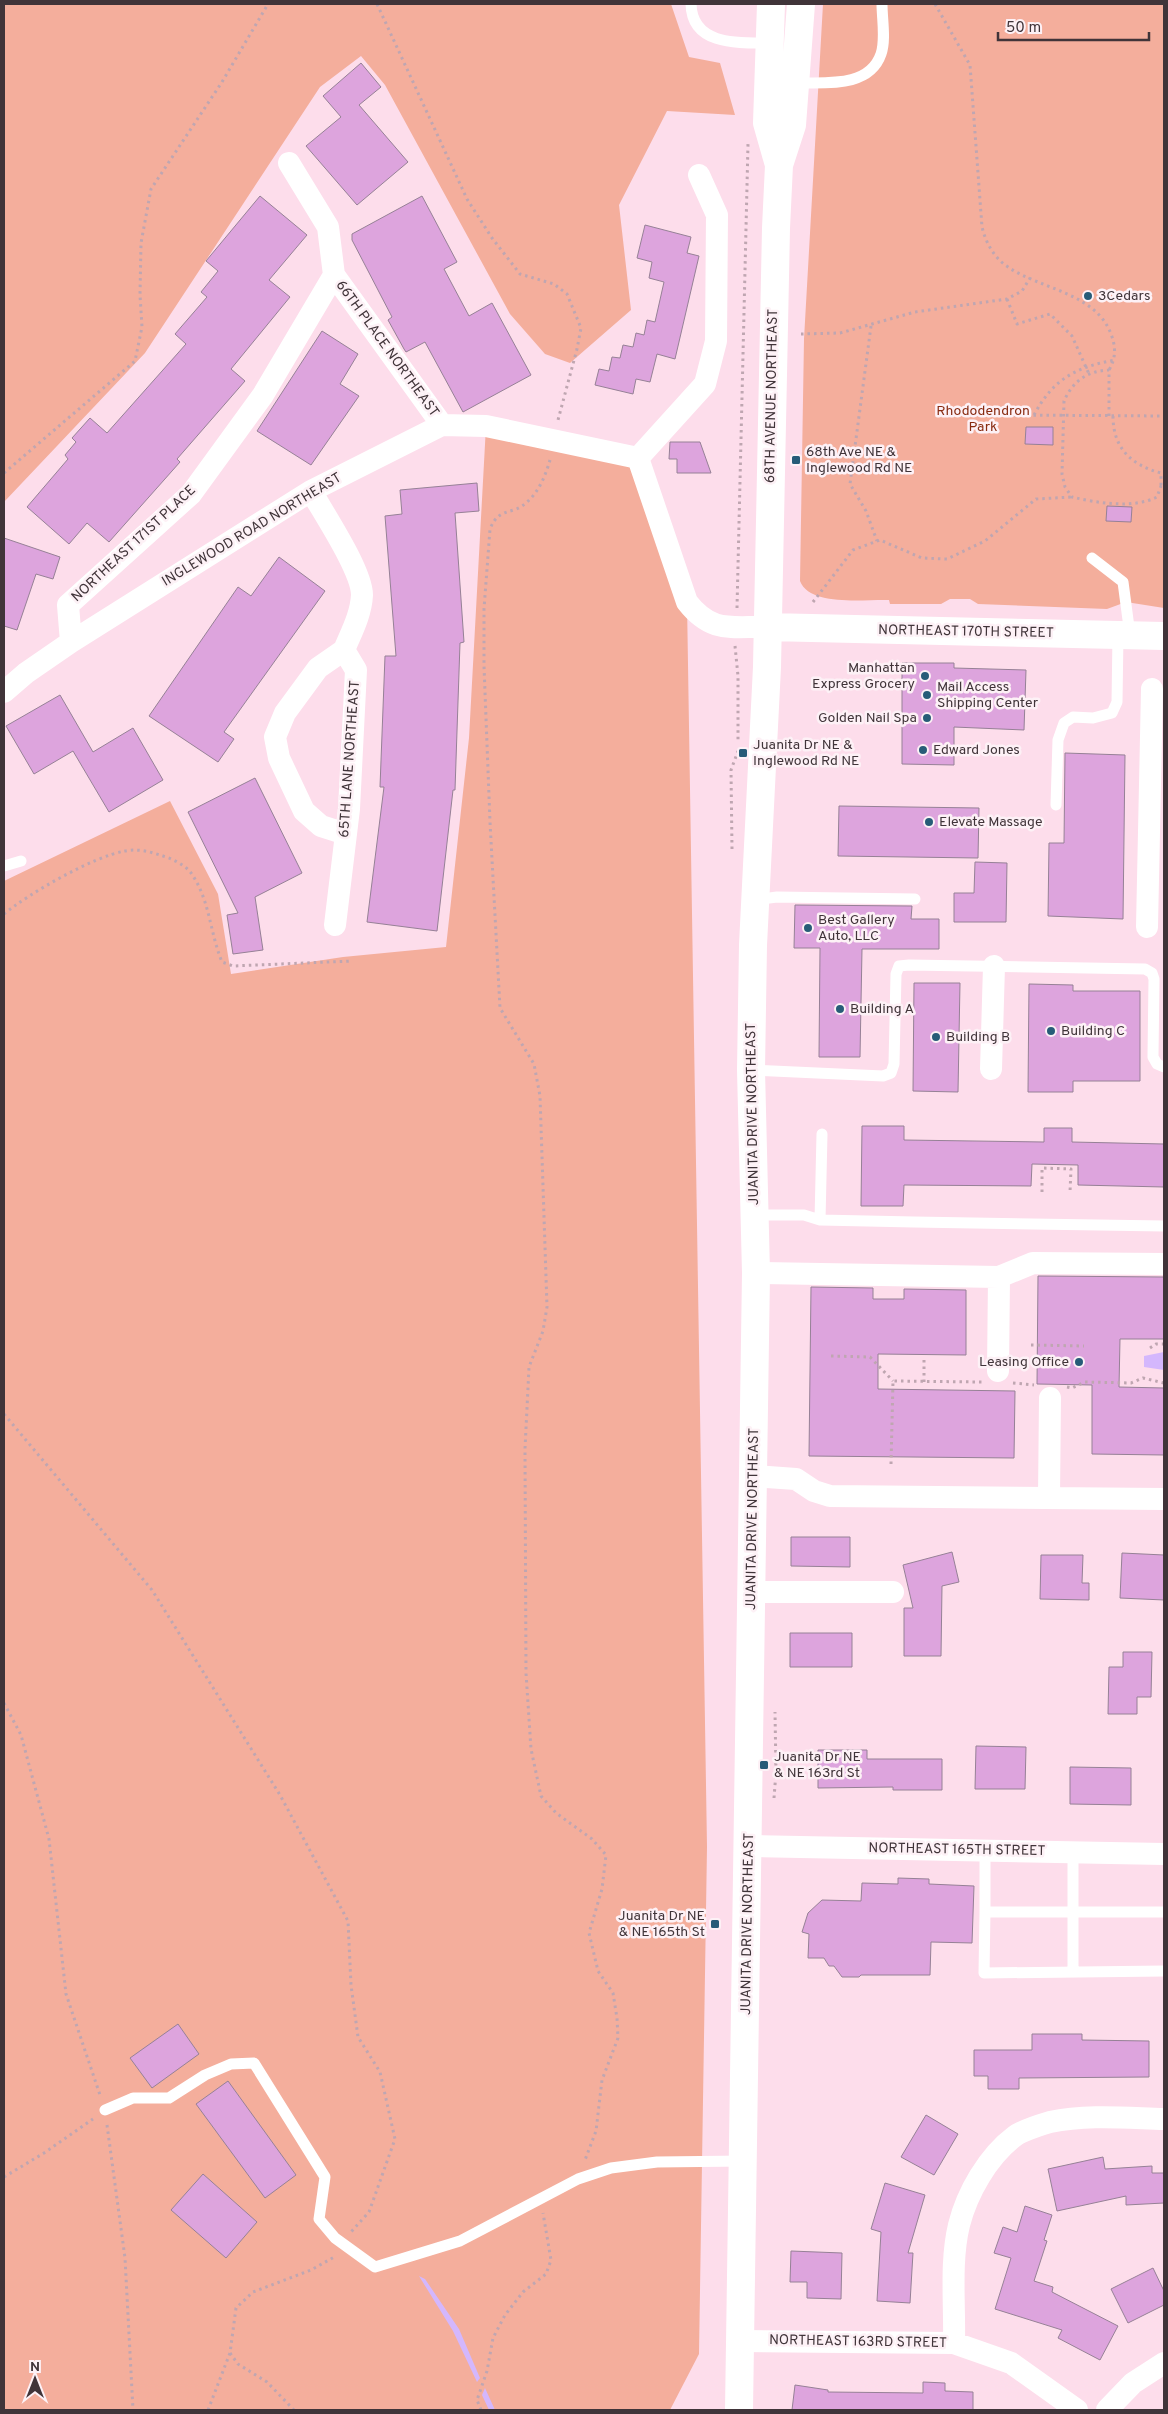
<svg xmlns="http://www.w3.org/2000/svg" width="1168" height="2414" font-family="Overpass,sans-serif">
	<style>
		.green { fill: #f4ae9c }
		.water { fill: #d4b7fd }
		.building { fill: #dda4dd; stroke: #968196 }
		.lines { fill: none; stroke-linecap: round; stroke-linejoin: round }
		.path { stroke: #bfa6b1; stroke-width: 3; stroke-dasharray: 2.5 4; stroke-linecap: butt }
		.lane { stroke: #fff; stroke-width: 11 }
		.street { stroke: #fff; stroke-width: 22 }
		.secondary { stroke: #fff; stroke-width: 28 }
		.poi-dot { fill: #275c78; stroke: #fdf1f6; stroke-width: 2 }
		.labels { text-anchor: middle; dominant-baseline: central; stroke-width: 5; stroke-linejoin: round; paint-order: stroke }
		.poi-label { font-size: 14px; fill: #403439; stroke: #fdf1f6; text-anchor: start }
		.street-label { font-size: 14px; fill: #403439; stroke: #fdf1f6 }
		.park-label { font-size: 14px; fill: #882b11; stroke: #fdf1f6 }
	</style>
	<rect width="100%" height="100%" fill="#fdddeb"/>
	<path class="green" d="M4,4H671L689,57L720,63L735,115L667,111L619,205L631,310L570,363L545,354L510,314L385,85L361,56L320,87L145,353L4,502Z
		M823,4H1164V608L1126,602L1107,609L978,604L970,599H950L941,604H890L889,600C865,599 810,607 800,581L804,339Z
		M486,426L638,458L687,602L707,1847L699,2354L670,2410H4V881L170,801L218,894L231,974L343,957L446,947L469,738Z"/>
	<path class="water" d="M1164,1352V1370L1144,1367V1356Z
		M419,2276L425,2279L459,2329L480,2378L477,2382L453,2331Z
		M485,2388L495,2410H489L482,2395Z"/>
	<path class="building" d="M361,63L381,87L359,105L408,162L357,205L306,146L341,117L323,96Z
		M260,196L307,235L269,280L290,297L231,369L245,381L177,459L180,462L109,542L87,523L69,544L27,507L68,459L65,455L76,442L72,438L90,418L107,433L186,344L175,334L207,297L201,292L218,271L206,261Z
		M422,196L457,262L444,269L469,316L492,303L531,375L463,412L425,342L406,352L404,349L388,320L392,317L352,240V234Z
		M645,225L691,237L687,253L699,256L675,359L657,354L650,382L636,379L633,394L595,385L599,369L609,371L612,357L620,358L623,345L633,347L636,333L644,335L647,320L655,322L664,282L649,278L652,262L637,258Z
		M322,331L358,354L340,384L359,396L311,465L257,431Z
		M1026,427H1053V445L1025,444Z
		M670,442H700L711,473H677V459H669Z
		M477,483L479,511L455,513L464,642L460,643L455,790H453L437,931L367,922L384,787H380L385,656H396L385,516L402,514L400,490Z
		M1107,506L1132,507L1131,522L1106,521Z
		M4,538L60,557L53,579L36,574L17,630L4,626Z
		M279,557L325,591L224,732L234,739L218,762L149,716L238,587L251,596Z
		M902,663H954V668L1026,670L1024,730L954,727V765L902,764Z
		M60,695L93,752L133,728L163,780L109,812L73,751L34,774L6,726Z
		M1065,753L1125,755L1123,919L1048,916L1049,843H1064Z
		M255,778L302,873L255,897L263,950L233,954L227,915L238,913L188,812Z
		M839,806L979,808L978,858L838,856Z
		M975,862L1007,863L1006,922H954V893H974Z
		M795,905L912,906L911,919H939V949H862L860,1057H819L820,948H794Z
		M914,983H960L958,1092L913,1091Z
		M1029,984L1073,985V991H1140V1081H1073V1092H1028Z
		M862,1126H904V1140L1044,1142V1128H1072V1142L1164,1144V1187L1078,1185V1165L1032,1164L1031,1186L904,1185L903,1206H861Z
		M1038,1276L1164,1277V1339H1120L1119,1387L1164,1388V1455L1092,1454V1385L1037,1384Z
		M811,1287L873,1288V1299H904V1289L966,1290V1355L878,1354V1389L1015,1391L1014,1458L809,1456Z
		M791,1537H850V1567L791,1566Z
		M952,1552L959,1582L942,1586L941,1656H904V1608H913L903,1565Z
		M1122,1553L1164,1555V1600L1120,1598Z
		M1041,1555H1083L1082,1583H1089V1600L1040,1599Z
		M790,1633H852V1667H790Z
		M1123,1652H1152L1151,1697H1137V1714H1108L1109,1667H1123Z
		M976,1746L1026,1747L1025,1789H975Z
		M818,1750H867V1759H942V1790H893V1787L818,1788Z
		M1070,1767L1131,1768V1805L1070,1804Z
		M898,1878L929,1879V1884L974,1886L972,1943L931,1942L930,1975H861L859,1977H842L834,1966H829L824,1958H808L809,1934L802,1932L808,1913L822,1900L861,1901L862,1883L898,1884Z
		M178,2024L199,2054L152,2088L130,2058Z
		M1032,2034H1082V2040L1149,2041V2077L1019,2078V2089H988V2076H974V2050H1032Z
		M228,2081L296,2175L265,2198L196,2104Z
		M926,2115L958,2134L934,2175L901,2157Z
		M1103,2157L1105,2169L1152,2166V2173H1164V2203L1126,2205V2196L1057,2211L1048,2169Z
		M203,2174L257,2222L226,2258L171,2210Z
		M885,2183L925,2195L908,2253H913L910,2303L877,2301L881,2232L871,2229Z
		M1025,2206L1052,2215L1044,2240L1047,2241L1034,2281L1053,2287L1052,2292L1118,2326L1100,2360L1058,2338L1062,2330L995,2309L1011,2258L994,2253L1003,2227L1017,2232Z
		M791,2251L842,2253L841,2299L807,2298V2282H790Z
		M1153,2268L1164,2291V2305L1128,2323L1111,2289Z
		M923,2382L945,2383V2391L973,2392V2410H792L795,2385L828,2390V2392L923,2393Z"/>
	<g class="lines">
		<path class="path" d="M377,4L467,199L492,238L520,274L554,284L567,294L581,328L577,349L558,420
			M935,4L970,65L982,227C986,243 994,258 1008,267C1040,289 1096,293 1111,334C1116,347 1116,358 1109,370
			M1007,299L1017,324L1050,314L1072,336L1089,374
			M871,326L850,484L866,511L877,541
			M801,334L840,333L915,312L1007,299L1022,291L1030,278
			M1014,415L1164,416
			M1034,415C1053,379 1076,367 1115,360
			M1109,416V370C1087,371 1073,381 1064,401L1062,474L1065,487L1072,497C1098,503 1133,509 1157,497L1161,486H1164
			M1113,416C1113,448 1131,465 1161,473V486
			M550,460C546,474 539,492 527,502C513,516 499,506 490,529L484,609V666L490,822L500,1008L534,1064L540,1096L547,1307L543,1331L529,1367L525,1449L526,1673L531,1749L541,1796L556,1813L592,1839L606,1855L602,1889L589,1933L598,1971L613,1993L617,2018L618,2038L602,2080L596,2131L585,2160
			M4,473L135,361L142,327L140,295L141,243L151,189L222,82L268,4
			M813,602L853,550L880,540L922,558L947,559L985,541L1036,499L1072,497
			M737,608L748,144
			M735,646L738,676V740
			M732,849L731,770L738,751
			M4,914C28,894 94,856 125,851C141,848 154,853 169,858C178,862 188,867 193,876C210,902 210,933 222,962L233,966L352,961
			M1042,1192V1168L1071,1169L1070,1192
			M1031,1345L1084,1346
			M1150,1348L1156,1344H1164
			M831,1356L870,1357L893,1381
			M924,1360V1382
			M1013,1383L1034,1385
			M1067,1387L1072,1388L1085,1382L1131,1383L1143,1378L1164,1383
			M4,1414L152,1590L280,1795L348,1921L351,1985L358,2037L380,2072L395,2139L369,2212L351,2232
			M891,1464L893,1381L982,1382
			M4,1703L21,1735L49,1839L66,1994L100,2095
			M774,1798L776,1772L775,1712
			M107,2125L125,2258L133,2410
			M4,2177L44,2153L93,2119
			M230,2353L238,2364L267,2382L294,2410
			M208,2410L230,2353L236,2308L253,2292L311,2270L336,2256
			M481,2410L477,2400L487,2371L493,2338L505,2315L523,2292L546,2274L551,2260L543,2213"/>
		<path class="lane" d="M691,4C692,46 739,43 770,43
			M795,83C823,82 869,89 881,54C886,40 882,19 882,4
			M1092,558L1123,582L1130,635
			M1056,805L1058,740L1064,723L1073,717L1093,718L1112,713L1117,702L1118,635
			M4,866L21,861
			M755,900L777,897L915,899
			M751,1070L883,1076L891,1073L894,1064L896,974L899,966L909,965L1145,969L1152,973L1154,979L1153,1057L1157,1064L1164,1067
			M754,1215H804L820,1220L914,1222L1164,1226
			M820,1220L822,1134
			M985,1851V1912H1164
			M1073,1853V1972
			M985,1912L984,1973L1164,1971
			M105,2110L133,2098H169L205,2075L231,2064L254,2063L325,2177L319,2219L335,2238L375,2267L460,2241L578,2179L611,2168L657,2162L744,2161"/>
		<path class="street" d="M289,163L328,227L334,275L442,425
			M638,458L705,384L716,341L717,215L699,175
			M311,491C324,514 362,571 362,595C361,615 351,633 344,650L356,670L349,809L335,925
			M71,642L68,605L191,494L263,395L334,275
			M344,650L318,668L285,713L275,737L279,758L304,811L321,826L346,834
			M4,692L26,673L71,642L311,491L442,425L486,426L638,458L687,602C712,634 731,626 768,627
			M1147,927L1152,689
			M991,1069L994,966
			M756,1273L999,1277L1033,1263L1164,1264
			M998,1371L999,1277
			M753,1476L796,1479L814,1491L830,1496L1164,1499
			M1049,1497L1050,1398
			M752,1592H893
			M749,1846L1164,1854
			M741,2341L954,2343L1011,2363L1077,2410
			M954,2343C955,2305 950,2262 959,2225C967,2193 988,2156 1015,2136C1023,2130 1040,2125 1050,2122C1087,2114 1127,2118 1164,2119
			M1107,2410L1133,2383L1164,2363"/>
		<path class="secondary" d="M771,4L767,123L779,165
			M768,627L1164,636
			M739,2410L756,1273L751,1070L753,945L767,667L776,228L779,165L792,125L801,4"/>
	</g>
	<g class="poi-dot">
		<circle cx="1088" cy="296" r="5"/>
		<rect x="791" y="455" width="10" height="10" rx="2.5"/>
		<circle cx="925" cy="676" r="5"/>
		<circle cx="927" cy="695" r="5"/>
		<circle cx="927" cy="718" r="5"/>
		<circle cx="923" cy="750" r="5"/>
		<rect x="738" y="748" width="10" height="10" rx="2.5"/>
		<circle cx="929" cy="822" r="5"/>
		<circle cx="808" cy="928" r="5"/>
		<circle cx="840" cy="1009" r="5"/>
		<circle cx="1051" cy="1031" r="5"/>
		<circle cx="936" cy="1037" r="5"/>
		<circle cx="1079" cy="1362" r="5"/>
		<rect x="759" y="1760" width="10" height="10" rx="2.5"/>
		<rect x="710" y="1919" width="10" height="10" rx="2.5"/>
	</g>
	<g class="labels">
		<g class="poi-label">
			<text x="1098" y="296">3Cedars</text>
			<text x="806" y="452">68th Ave NE &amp;<tspan x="806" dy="16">Inglewood Rd NE</tspan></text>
			<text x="915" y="668" text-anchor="end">Manhattan<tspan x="915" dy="16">Express Grocery</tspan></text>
			<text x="937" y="687">Mail Access<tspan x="937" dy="16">Shipping Center</tspan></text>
			<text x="917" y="718" text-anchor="end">Golden Nail Spa</text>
			<text x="753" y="745">Juanita Dr NE &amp;<tspan x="753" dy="16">Inglewood Rd NE</tspan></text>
			<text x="933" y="750">Edward Jones</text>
			<text x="939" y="822">Elevate Massage</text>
			<text x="818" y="920">Best Gallery<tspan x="818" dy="16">Auto, LLC</tspan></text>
			<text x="850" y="1009">Building A</text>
			<text x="1061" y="1031">Building C</text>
			<text x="946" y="1037">Building B</text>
			<text x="1069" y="1362" text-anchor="end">Leasing Office</text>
			<text x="774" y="1757">Juanita Dr NE<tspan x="774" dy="16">&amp; NE 163rd St</tspan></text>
			<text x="705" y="1916" text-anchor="end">Juanita Dr NE<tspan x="705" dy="16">&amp; NE 165th St</tspan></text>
		</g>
		<g class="street-label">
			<text transform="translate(387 349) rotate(54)">66TH PLACE NORTHEAST</text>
			<text transform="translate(772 396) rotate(-89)">68TH AVENUE NORTHEAST</text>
			<text transform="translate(252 530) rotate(-31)">INGLEWOOD ROAD NORTHEAST</text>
			<text transform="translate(134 544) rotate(-43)">NORTHEAST 171ST PLACE</text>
			<text transform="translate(966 632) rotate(1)">NORTHEAST 170TH STREET</text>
			<text transform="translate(350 759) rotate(-86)">65TH LANE NORTHEAST</text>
			<text transform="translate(753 1114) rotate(-91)">JUANITA DRIVE NORTHEAST</text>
			<text transform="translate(753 1519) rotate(-89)">JUANITA DRIVE NORTHEAST</text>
			<text transform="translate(957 1850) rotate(1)">NORTHEAST 165TH STREET</text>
			<text transform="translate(748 1924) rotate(-89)">JUANITA DRIVE NORTHEAST</text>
			<text transform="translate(858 2342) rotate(1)">NORTHEAST 163RD STREET</text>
		</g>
		<g class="park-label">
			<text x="983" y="411">Rhododendron<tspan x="983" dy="16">Park</tspan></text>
		</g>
	</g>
	<rect width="1168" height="2414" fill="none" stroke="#403439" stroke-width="10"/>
	<g transform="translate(35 2379)" stroke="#fdf1f6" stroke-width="4" paint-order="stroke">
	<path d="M0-4L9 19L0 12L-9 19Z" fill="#403439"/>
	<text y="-8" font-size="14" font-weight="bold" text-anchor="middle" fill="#403439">N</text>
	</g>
	<path d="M998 32v8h151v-8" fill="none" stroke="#403439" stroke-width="2.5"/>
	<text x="1006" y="32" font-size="15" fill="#403439" stroke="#fdf1f6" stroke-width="4" paint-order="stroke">50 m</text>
</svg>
